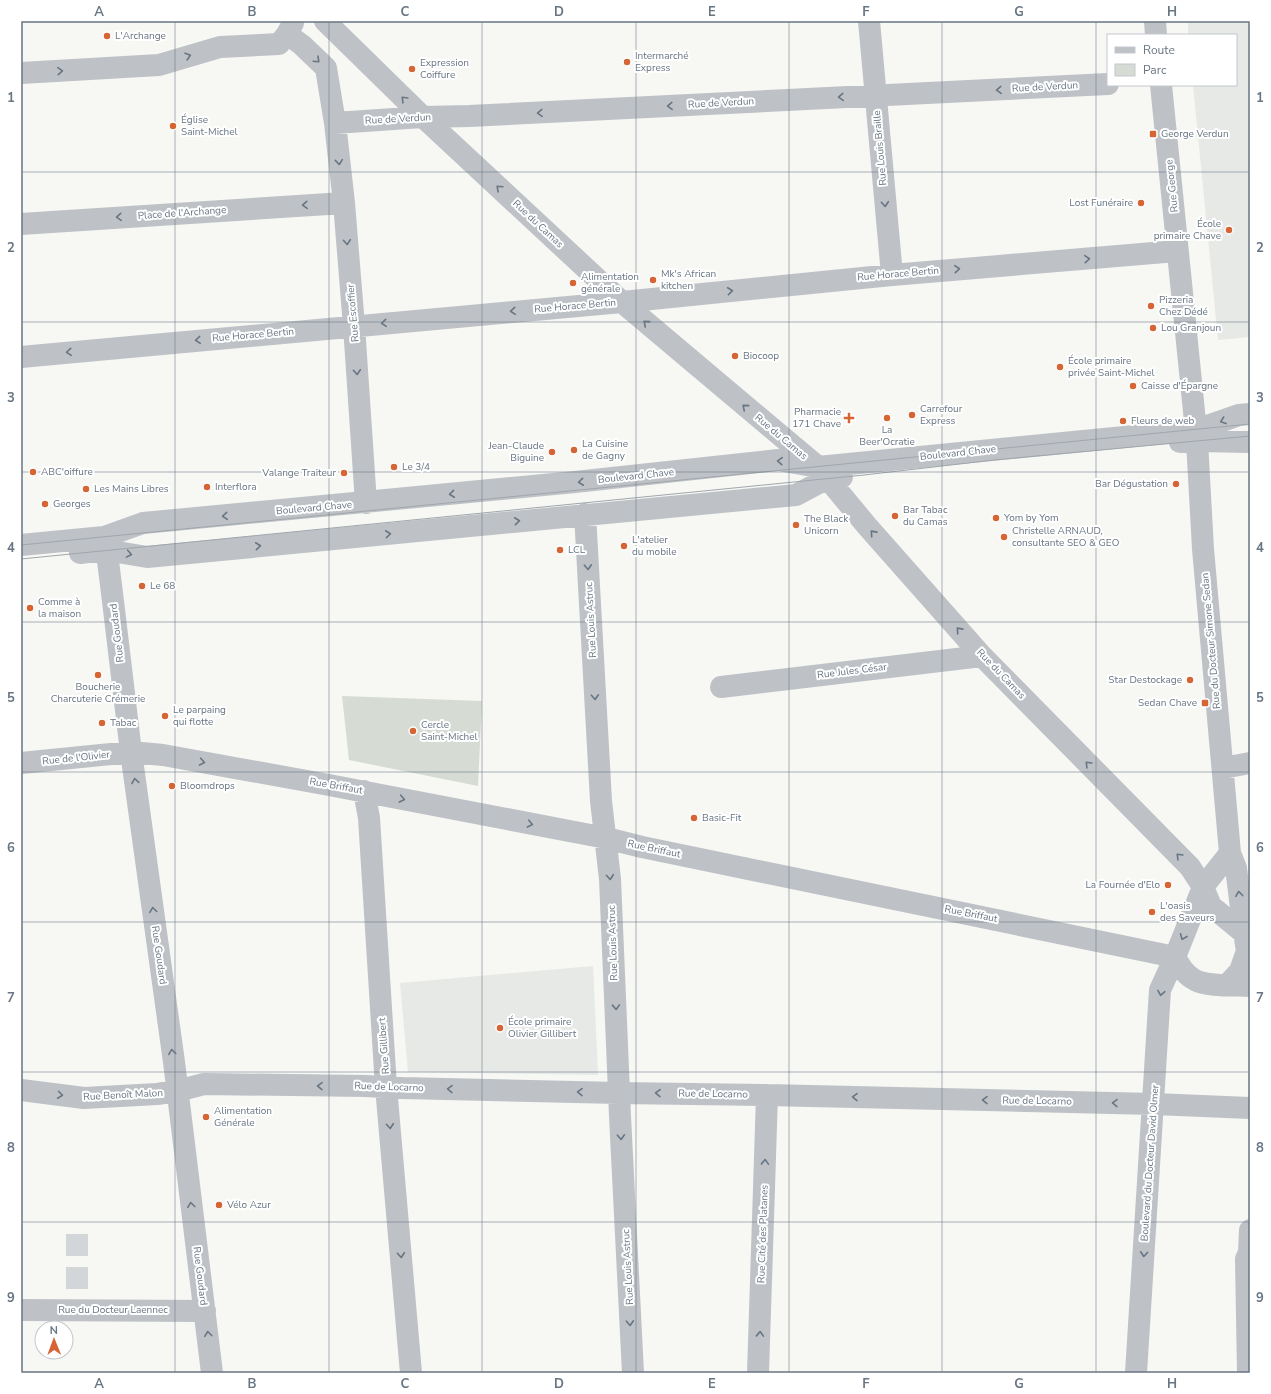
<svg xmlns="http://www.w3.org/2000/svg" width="1271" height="1394" font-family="'Nunito Sans',sans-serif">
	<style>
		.built { fill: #e7e9e7 }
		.green { fill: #d6dbd4 }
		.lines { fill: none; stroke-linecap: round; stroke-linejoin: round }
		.minor-tunnel { stroke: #d3d6d8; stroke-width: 22; stroke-dasharray: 22 11; stroke-linecap: butt }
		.minor { stroke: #bec2c6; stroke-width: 22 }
		.tram { stroke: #a0a6ac; stroke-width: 1 }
		.oneway { stroke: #687583 }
		.grid { fill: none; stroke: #687583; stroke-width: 1; stroke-opacity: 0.55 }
		.poi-dot { fill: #d66535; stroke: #fff; stroke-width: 1.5 }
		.labels { text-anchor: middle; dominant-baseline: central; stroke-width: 4; stroke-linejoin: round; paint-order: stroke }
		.poi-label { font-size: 10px; fill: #687583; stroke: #fff; text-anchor: start }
		.street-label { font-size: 10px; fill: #687583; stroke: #fff }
		.neatline { fill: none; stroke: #687583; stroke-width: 1.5 }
		.grid-label { font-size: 13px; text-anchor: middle; font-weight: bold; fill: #687583 }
	</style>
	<rect width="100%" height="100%" fill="#f7f7f4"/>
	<path class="built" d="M1188,21H1250V337L1218,340L1193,85H1236V35H1188Z
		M593,966L598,1075L408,1072L400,983Z"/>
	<path class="green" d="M342,696L482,701L478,786L349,760Z"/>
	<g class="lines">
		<path class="minor-tunnel" d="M77,1234V1294"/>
		<path class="minor" d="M325,21L423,117L622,302L818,467L867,526L982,656L1190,867L1203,887L1211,906L1250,938
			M869,21L892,275
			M1155,21L1156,35
			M287,34L302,45L326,68L335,123L344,203L354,326L366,503
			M21,73L159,65L220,47L279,44L287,34L293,23
			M1161,85L1197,441L1203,549L1230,853L1236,868L1244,932L1247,951L1240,971L1227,985
			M335,123L423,117L469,116L1108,84
			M21,224L344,203
			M21,357L622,302L892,275L1177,251
			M1180,442L1197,441L1250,442
			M585,514L601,801L610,879L620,1116L633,1373
			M105,537L112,593L131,752L174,1062L212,1373
			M21,545L104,537L143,523L575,482L778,460L818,467L1196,430L1239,415L1250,414
			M80,553L106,550L147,557L796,495L828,478L842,477
			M721,687L982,656
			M21,763L131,752L163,755L329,785L606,838L642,847L1175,957L1160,990L1136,1373
			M1223,768L1250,763
			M364,791L369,818L386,1087L411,1373
			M1230,853L1203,887L1175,957C1180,966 1185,975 1195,980C1208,987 1235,985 1250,986
			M21,1090L84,1098L157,1094L177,1091L204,1084L365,1086L402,1088L619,1093L767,1095L1154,1104L1250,1108
			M21,1310L205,1311
			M758,1373L767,1095
			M1248,1373L1246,1259L1249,1252L1250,1230"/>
		<path class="tram" d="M21,545L1250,424
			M21,559L864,475L994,460L1250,436"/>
	</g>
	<defs><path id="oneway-chevron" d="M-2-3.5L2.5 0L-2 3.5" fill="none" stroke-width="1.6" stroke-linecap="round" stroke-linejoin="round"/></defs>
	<g class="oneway">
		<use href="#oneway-chevron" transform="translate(188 56) rotate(-16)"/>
		<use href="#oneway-chevron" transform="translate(317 60) rotate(43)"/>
		<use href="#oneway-chevron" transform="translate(60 71) rotate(-4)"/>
		<use href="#oneway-chevron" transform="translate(999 90) rotate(177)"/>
		<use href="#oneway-chevron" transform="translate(841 97) rotate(177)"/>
		<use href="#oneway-chevron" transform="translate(404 99) rotate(-135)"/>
		<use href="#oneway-chevron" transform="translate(670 106) rotate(177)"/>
		<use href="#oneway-chevron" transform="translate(540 113) rotate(177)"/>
		<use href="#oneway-chevron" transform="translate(339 162) rotate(84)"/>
		<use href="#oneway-chevron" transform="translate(499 188) rotate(-137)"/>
		<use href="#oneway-chevron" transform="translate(885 204) rotate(85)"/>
		<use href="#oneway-chevron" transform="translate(305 205) rotate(176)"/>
		<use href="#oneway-chevron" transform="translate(119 217) rotate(176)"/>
		<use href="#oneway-chevron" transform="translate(347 242) rotate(85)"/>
		<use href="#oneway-chevron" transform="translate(1087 259) rotate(-5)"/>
		<use href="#oneway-chevron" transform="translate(957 269) rotate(-5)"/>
		<use href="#oneway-chevron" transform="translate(730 291) rotate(-6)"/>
		<use href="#oneway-chevron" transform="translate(513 311) rotate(175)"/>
		<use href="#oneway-chevron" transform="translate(384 323) rotate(175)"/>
		<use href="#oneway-chevron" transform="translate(646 323) rotate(-140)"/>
		<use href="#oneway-chevron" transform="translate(198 340) rotate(175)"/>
		<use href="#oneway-chevron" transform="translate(69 352) rotate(175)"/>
		<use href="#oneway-chevron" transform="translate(357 372) rotate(86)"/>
		<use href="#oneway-chevron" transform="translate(745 407) rotate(-140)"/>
		<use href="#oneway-chevron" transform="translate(1223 421) rotate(160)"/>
		<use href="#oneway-chevron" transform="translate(780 461) rotate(-176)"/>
		<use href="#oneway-chevron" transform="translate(581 482) rotate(174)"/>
		<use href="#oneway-chevron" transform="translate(452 494) rotate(174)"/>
		<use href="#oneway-chevron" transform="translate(225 516) rotate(175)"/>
		<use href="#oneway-chevron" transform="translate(517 521) rotate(-6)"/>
		<use href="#oneway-chevron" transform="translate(873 533) rotate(-132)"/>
		<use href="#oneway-chevron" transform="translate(388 534) rotate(-6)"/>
		<use href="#oneway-chevron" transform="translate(258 546) rotate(-6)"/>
		<use href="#oneway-chevron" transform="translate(129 554) rotate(10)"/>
		<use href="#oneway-chevron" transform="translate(588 567) rotate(87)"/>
		<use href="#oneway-chevron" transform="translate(959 630) rotate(-132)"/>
		<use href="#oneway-chevron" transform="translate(595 697) rotate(87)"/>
		<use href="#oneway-chevron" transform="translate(202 762) rotate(10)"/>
		<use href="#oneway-chevron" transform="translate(1088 764) rotate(-135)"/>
		<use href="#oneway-chevron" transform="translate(135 781) rotate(-99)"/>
		<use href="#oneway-chevron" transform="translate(402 799) rotate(11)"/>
		<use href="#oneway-chevron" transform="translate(530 824) rotate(11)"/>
		<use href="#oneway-chevron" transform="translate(1179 856) rotate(-135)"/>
		<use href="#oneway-chevron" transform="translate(610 877) rotate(85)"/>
		<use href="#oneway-chevron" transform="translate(1239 894) rotate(-97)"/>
		<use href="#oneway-chevron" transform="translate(153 910) rotate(-98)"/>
		<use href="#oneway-chevron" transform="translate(1183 937) rotate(112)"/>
		<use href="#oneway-chevron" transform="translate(1161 993) rotate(100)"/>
		<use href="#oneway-chevron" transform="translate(616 1007) rotate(88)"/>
		<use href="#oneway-chevron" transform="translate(172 1052) rotate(-98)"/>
		<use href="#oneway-chevron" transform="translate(320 1086) rotate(-179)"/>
		<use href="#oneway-chevron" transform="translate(450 1089) rotate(-179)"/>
		<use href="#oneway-chevron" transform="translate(580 1092) rotate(-179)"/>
		<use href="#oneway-chevron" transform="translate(658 1093) rotate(-179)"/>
		<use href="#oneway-chevron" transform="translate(60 1095) rotate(7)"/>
		<use href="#oneway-chevron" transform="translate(855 1097) rotate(-179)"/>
		<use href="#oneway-chevron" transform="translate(985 1100) rotate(-179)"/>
		<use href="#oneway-chevron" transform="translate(1115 1103) rotate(-179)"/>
		<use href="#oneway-chevron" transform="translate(390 1126) rotate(85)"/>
		<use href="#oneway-chevron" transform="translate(621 1137) rotate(87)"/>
		<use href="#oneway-chevron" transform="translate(765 1162) rotate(-88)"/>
		<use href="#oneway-chevron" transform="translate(191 1205) rotate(-97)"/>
		<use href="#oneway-chevron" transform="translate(1144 1254) rotate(94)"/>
		<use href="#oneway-chevron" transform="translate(401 1255) rotate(85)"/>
		<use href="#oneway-chevron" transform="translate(630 1323) rotate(87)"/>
		<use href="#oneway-chevron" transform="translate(208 1334) rotate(-97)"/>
		<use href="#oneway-chevron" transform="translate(760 1334) rotate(-88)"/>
	</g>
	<path class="grid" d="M175,21V1373M329,21V1373M482,21V1373M636,21V1373M789,21V1373M942,21V1373M1096,21V1373M21,172H1250M21,322H1250M21,472H1250M21,622H1250M21,772H1250M21,922H1250M21,1072H1250M21,1222H1250"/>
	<g class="poi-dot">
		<circle cx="107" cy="36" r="4"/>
		<circle cx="627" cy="62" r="4"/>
		<circle cx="412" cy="69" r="4"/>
		<circle cx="173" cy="126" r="4"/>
		<rect x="1149" y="130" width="8" height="8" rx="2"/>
		<circle cx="1141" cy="203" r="4"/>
		<circle cx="1229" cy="230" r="4"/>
		<circle cx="653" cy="280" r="4"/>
		<circle cx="573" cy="283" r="4"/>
		<circle cx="1151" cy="306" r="4"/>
		<circle cx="1153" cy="328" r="4"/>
		<circle cx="735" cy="356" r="4"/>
		<circle cx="1060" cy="367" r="4"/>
		<circle cx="1133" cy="386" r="4"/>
		<circle cx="912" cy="415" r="4"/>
		<path d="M847 412h4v4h4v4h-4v4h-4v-4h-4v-4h4z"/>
		<circle cx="887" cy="418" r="4"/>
		<circle cx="1123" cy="421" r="4"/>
		<circle cx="574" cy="450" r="4"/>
		<circle cx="552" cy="452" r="4"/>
		<circle cx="394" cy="467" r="4"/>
		<circle cx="33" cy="472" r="4"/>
		<circle cx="344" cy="473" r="4"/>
		<circle cx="1176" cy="484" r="4"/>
		<circle cx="207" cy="487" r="4"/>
		<circle cx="86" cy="489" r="4"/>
		<circle cx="45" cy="504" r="4"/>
		<circle cx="895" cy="516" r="4"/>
		<circle cx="996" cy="518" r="4"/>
		<circle cx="796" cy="525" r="4"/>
		<circle cx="1004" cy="537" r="4"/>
		<circle cx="624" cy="546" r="4"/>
		<circle cx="560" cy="550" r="4"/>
		<circle cx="142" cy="586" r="4"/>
		<circle cx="30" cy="608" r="4"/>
		<circle cx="98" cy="675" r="4"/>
		<circle cx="1190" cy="680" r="4"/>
		<rect x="1201" y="699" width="8" height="8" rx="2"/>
		<circle cx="165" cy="716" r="4"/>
		<circle cx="102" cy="723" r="4"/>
		<circle cx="413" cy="731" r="4"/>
		<circle cx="172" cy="786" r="4"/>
		<circle cx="694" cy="818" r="4"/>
		<circle cx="1168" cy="885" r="4"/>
		<circle cx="1152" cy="912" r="4"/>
		<circle cx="500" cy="1028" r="4"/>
		<circle cx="206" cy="1117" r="4"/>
		<circle cx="219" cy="1205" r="4"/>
	</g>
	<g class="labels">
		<g class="poi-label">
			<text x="115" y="36">L'Archange</text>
			<text x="635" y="56">Intermarché<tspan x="635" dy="12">Express</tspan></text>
			<text x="420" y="63">Expression<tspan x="420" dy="12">Coiffure</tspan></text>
			<text x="181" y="120">Église<tspan x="181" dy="12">Saint-Michel</tspan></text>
			<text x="1161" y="134">George Verdun</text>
			<text x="1133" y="203" text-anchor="end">Lost Funéraire</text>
			<text x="1221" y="224" text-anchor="end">École<tspan x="1221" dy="12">primaire Chave</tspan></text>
			<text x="661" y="274">Mk's African<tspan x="661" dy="12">kitchen</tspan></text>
			<text x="581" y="277">Alimentation<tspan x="581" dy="12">générale</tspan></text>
			<text x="1159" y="300">Pizzeria<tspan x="1159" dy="12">Chez Dédé</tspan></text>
			<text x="1161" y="328">Lou Granjoun</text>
			<text x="743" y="356">Biocoop</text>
			<text x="1068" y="361">École primaire<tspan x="1068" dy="12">privée Saint-Michel</tspan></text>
			<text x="1141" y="386">Caisse d'Épargne</text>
			<text x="920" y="409">Carrefour<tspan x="920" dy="12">Express</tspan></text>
			<text x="841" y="412" text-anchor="end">Pharmacie<tspan x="841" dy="12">171 Chave</tspan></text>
			<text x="1131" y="421">Fleurs de web</text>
			<text x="887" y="430" text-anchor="middle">La<tspan x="887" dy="12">Beer'Ocratie</tspan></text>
			<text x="582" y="444">La Cuisine<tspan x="582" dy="12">de Gagny</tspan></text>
			<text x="544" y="446" text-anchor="end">Jean-Claude<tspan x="544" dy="12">Biguine</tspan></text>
			<text x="402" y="467">Le 3/4</text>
			<text x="41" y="472">ABC'oiffure</text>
			<text x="336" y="473" text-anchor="end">Valange Traiteur</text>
			<text x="1168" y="484" text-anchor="end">Bar Dégustation</text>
			<text x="215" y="487">Interflora</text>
			<text x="94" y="489">Les Mains Libres</text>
			<text x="53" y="504">Georges</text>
			<text x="903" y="510">Bar Tabac<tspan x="903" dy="12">du Camas</tspan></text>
			<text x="1004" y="518">Yom by Yom</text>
			<text x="804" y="519">The Black<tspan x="804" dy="12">Unicorn</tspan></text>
			<text x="1012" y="531">Christelle ARNAUD,<tspan x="1012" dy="12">consultante SEO &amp; GEO</tspan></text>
			<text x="632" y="540">L'atelier<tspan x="632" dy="12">du mobile</tspan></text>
			<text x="568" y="550">LCL</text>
			<text x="150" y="586">Le 68</text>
			<text x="38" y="602">Comme à<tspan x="38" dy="12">la maison</tspan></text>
			<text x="1182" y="680" text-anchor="end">Star Destockage</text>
			<text x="98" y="687" text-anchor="middle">Boucherie<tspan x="98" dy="12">Charcuterie Crémerie</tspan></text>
			<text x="1197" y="703" text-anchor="end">Sedan Chave</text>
			<text x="173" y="710">Le parpaing<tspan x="173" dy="12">qui flotte</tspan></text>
			<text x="110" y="723">Tabac</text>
			<text x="421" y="725">Cercle<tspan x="421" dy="12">Saint-Michel</tspan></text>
			<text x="180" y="786">Bloomdrops</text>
			<text x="702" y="818">Basic-Fit</text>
			<text x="1160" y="885" text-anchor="end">La Fournée d'Elo</text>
			<text x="1160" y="906">L'oasis<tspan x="1160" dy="12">des Saveurs</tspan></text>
			<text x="508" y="1022">École primaire<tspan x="508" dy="12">Olivier Gillibert</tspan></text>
			<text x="214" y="1111">Alimentation<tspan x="214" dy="12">Générale</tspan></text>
			<text x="227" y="1205">Vélo Azur</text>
		</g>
		<g class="street-label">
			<text transform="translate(1045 87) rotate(-3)">Rue de Verdun</text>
			<text transform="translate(721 103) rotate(-3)">Rue de Verdun</text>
			<text transform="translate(398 119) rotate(-3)">Rue de Verdun</text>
			<text transform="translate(880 148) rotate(-95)">Rue Louis Braille</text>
			<text transform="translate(1172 186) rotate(-96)">Rue George</text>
			<text transform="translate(182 213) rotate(-4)">Place de l'Archange</text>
			<text transform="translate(538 224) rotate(43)">Rue du Camas</text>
			<text transform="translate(898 274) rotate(-5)">Rue Horace Bertin</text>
			<text transform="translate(575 306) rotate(-5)">Rue Horace Bertin</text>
			<text transform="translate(353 313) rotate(-95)">Rue Escoffier</text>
			<text transform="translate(253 335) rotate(-5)">Rue Horace Bertin</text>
			<text transform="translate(781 437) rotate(40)">Rue du Camas</text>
			<text transform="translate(958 453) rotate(-6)">Boulevard Chave</text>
			<text transform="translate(636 476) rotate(-6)">Boulevard Chave</text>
			<text transform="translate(314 508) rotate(-5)">Boulevard Chave</text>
			<text transform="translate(591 620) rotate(-93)">Rue Louis Astruc</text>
			<text transform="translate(117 633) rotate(-97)">Rue Goudard</text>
			<text transform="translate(1211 641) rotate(-95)">Rue du Docteur Simone Sedan</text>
			<text transform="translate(852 671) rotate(-7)">Rue Jules César</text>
			<text transform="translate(1001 674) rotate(46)">Rue du Camas</text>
			<text transform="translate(76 758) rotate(-6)">Rue de l'Olivier</text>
			<text transform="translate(336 786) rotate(10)">Rue Briffaut</text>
			<text transform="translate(654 849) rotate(12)">Rue Briffaut</text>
			<text transform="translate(971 914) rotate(11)">Rue Briffaut</text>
			<text transform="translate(613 943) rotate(-92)">Rue Louis Astruc</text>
			<text transform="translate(159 955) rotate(82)">Rue Goudard</text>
			<text transform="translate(384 1046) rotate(-94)">Rue Gillibert</text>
			<text transform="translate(389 1087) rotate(2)">Rue de Locarno</text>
			<text transform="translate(713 1094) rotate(1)">Rue de Locarno</text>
			<text transform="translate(123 1095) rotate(-3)">Rue Benoît Malon</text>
			<text transform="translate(1037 1101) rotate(1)">Rue de Locarno</text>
			<text transform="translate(1150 1163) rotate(-86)">Boulevard du Docteur David Olmer</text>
			<text transform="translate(763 1234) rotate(-88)">Rue Cité des Platanes</text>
			<text transform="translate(628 1267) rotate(-93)">Rue Louis Astruc</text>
			<text transform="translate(200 1276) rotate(83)">Rue Goudard</text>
			<text x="113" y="1310">Rue du Docteur Laennec</text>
		</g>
	</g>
	<rect width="1271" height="1394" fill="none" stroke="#ffffff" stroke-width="44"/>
	<rect x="1107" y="34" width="130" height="52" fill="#ffffff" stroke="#c3c8cd"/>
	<rect x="1115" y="47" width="20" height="6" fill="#bec2c6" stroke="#c3c8cd"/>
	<text x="1143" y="54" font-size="12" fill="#687583">Route</text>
	<rect x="1115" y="64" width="20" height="12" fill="#d6dbd4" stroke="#c3c8cd"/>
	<text x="1143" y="74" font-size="12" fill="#687583">Parc</text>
	<g transform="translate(54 1340) rotate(359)"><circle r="19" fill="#ffffff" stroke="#c3c8cd"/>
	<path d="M0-3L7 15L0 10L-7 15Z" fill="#d66535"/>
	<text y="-6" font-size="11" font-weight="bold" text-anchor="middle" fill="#687583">N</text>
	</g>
	<rect x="22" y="22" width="1227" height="1350" class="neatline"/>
	<g class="grid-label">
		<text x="99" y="16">A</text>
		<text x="252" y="16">B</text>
		<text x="405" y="16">C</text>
		<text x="559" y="16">D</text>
		<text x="712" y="16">E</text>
		<text x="866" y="16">F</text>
		<text x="1019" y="16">G</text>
		<text x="1172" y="16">H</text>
		<text x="11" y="102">1</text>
		<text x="1260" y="102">1</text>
		<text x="11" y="252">2</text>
		<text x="1260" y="252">2</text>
		<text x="11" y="402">3</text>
		<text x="1260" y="402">3</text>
		<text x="11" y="552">4</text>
		<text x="1260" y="552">4</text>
		<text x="11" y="702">5</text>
		<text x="1260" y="702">5</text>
		<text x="11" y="852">6</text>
		<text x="1260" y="852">6</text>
		<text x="11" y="1002">7</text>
		<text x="1260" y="1002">7</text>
		<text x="11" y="1152">8</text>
		<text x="1260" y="1152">8</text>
		<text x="11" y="1302">9</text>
		<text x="1260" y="1302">9</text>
		<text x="99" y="1388">A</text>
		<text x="252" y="1388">B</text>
		<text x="405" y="1388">C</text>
		<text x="559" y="1388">D</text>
		<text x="712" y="1388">E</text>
		<text x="866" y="1388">F</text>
		<text x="1019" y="1388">G</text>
		<text x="1172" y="1388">H</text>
	</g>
</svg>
